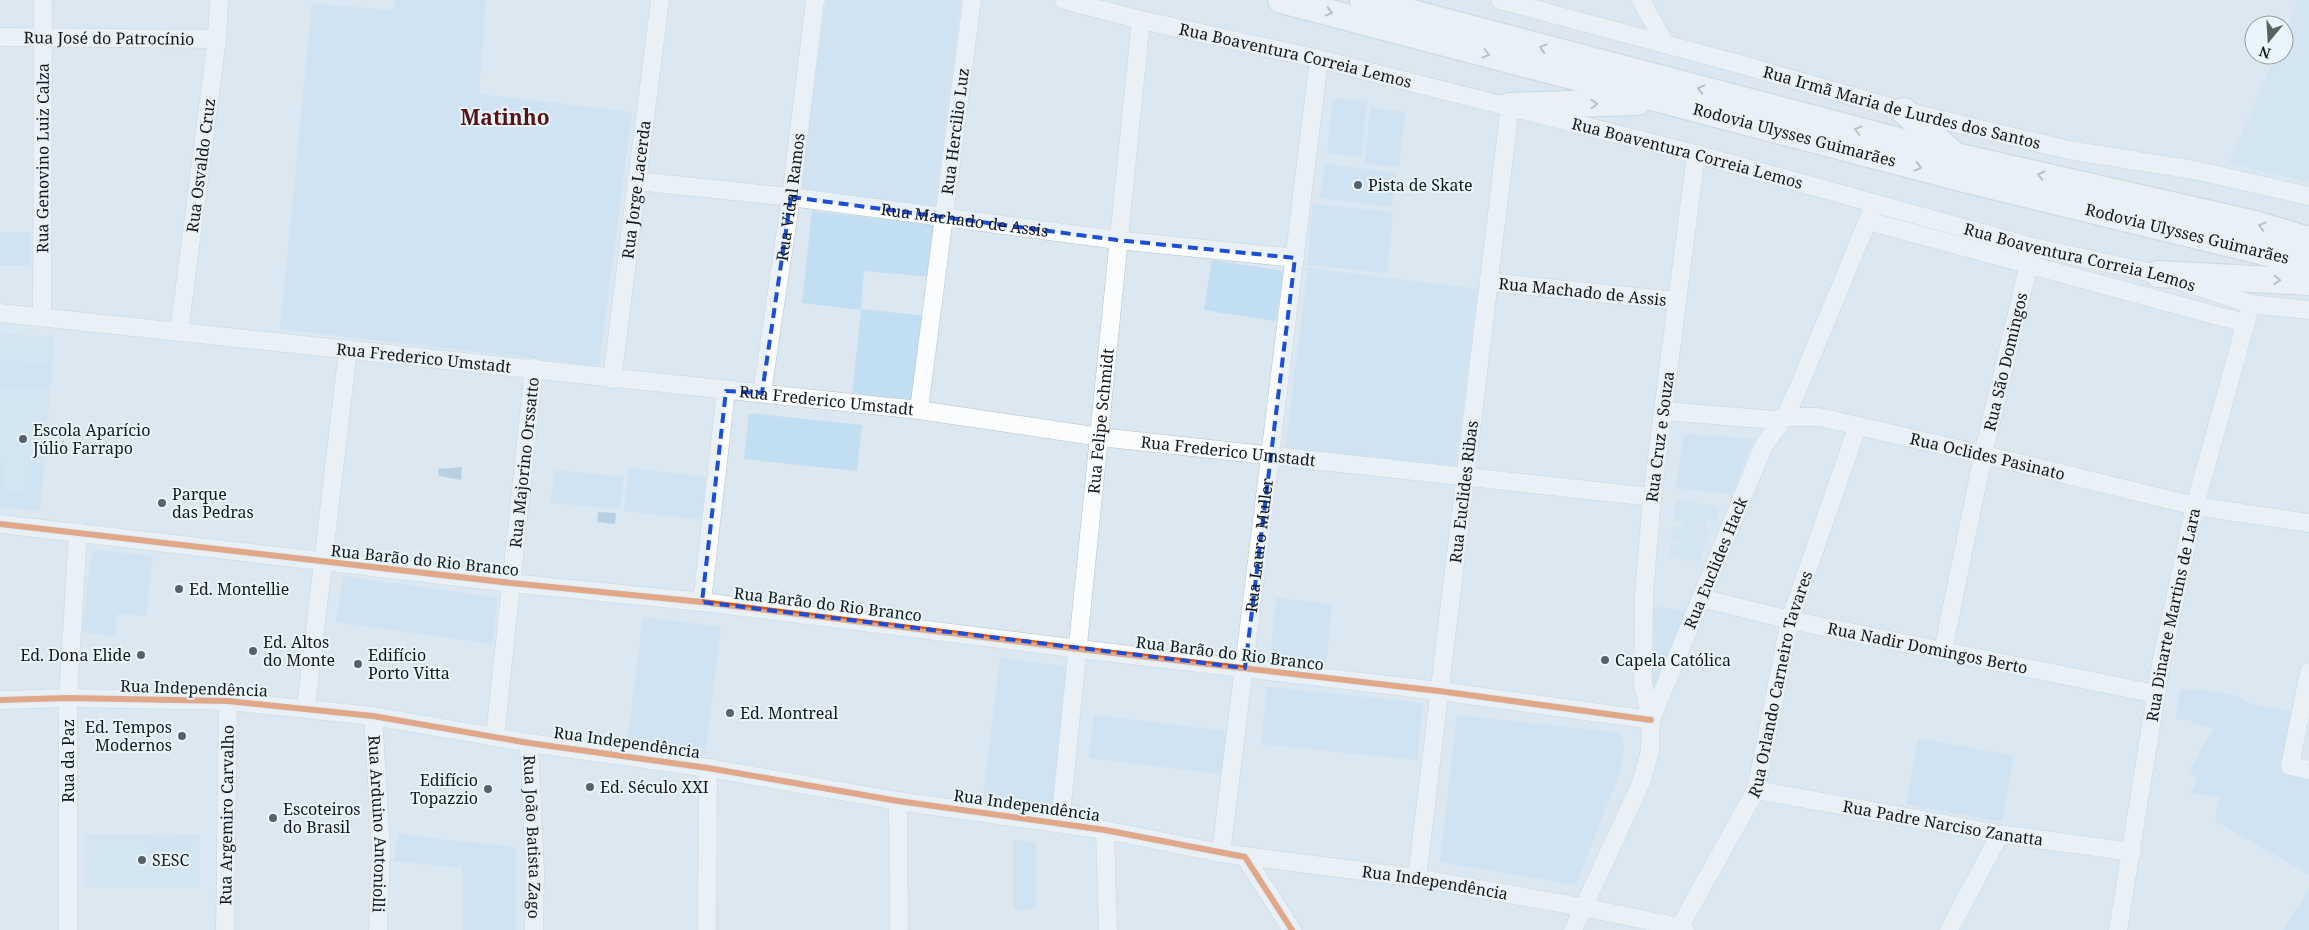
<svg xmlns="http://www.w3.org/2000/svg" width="2309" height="930" font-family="'Noto Serif',serif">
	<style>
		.built { fill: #cde3f4 }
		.green { fill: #c1def3 }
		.water { fill: #8fb4ce }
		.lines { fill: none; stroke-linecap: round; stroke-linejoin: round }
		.minor-casing { stroke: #b8c3c9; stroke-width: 19 }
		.highway-casing { stroke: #b8c3c9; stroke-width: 28 }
		.minor { stroke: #fafcfd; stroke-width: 18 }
		.highway { stroke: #fafcfd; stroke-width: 26 }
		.cycleway-casing { stroke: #eaf4fb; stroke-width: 9 }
		.cycleway { stroke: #e8590c; stroke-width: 6 }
		.oneway { stroke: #919699 }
		.marked { fill: none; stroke: #1d4ed8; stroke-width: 4; stroke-dasharray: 10 6; stroke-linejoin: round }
		.poi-dot { fill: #586168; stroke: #eaf4fb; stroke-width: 2 }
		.labels { text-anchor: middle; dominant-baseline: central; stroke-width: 4; stroke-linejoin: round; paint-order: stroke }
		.street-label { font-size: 16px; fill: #11191f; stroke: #eaf4fb }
		.poi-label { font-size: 16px; fill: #11191f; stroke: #eaf4fb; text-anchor: start }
		.district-label { font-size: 21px; font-weight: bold; fill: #571211; stroke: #eaf4fb }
	</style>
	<rect width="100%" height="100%" fill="#dbe8f1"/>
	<path class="built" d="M2298,0H2309V182L2229,163L2275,55H2284V34Z
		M0,333L55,337L40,511L0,507Z
		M1676,500L1719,506L1717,521L1707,520L1706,529L1709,530L1707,545L1704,544L1702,562L1669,558L1671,543L1680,545L1681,542L1671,540L1673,525L1683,527V523L1673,521Z
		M84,834H200V887H85Z"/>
	<path class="green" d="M395,0H486L479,94L632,112L599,366L280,329L312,4L394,10Z
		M826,0H961L935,207L800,188Z
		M1333,98L1367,101L1361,157L1327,153Z
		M1370,108L1405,112L1399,167L1365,164Z
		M1325,164L1396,173L1392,207L1320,198Z
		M1313,204L1393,212L1387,273L1307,265Z
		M812,211L936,225L931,277L864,271L861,309L925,316L917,404L852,397L861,310L802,303Z
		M0,232H30V265H0Z
		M1212,260L1284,271L1276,321L1204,310Z
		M1308,268L1478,289L1455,471L1285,450Z
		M0,361L52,364L51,388L0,387Z
		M749,413L862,425L857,471L744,459Z
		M1684,434L1754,439L1732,494L1676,488Z
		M0,462H4V491H30L31,465L44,466L40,511L0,507Z
		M629,468L708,477L704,520L624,511Z
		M555,470L624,477L620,509L550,503Z
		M96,550L153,556L146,616L117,614L115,636L82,632L91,555Z
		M343,576L498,598L492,644L336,622Z
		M1276,598L1332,604L1326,668L1270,662Z
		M1652,606L1688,612L1651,713Z
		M643,617L721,627L705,755L627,745Z
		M1000,658L1072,667L1055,805L983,796Z
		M1267,687L1423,703L1417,760L1261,744Z
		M2180,689L2190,691L2200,689L2237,696L2252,705L2291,711L2283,767L2309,774V874L2215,821L2219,798L2191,792L2197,782L2190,769L2213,729L2187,720L2176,719Z
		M1094,715L1226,731L1221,774L1089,758Z
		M1457,715L1621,733L1624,747L1621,769L1576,885L1440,862Z
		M1918,738L2014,756L2002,822L1906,804Z
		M398,833C437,840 476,842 516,847V930H463L462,868L394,861Z
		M151,839L191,840L190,866L150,865Z
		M1013,840L1036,842V909L1013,910Z
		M2309,889V930H2283Z"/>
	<path class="water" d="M462,467L461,480L439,476L438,469Z
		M598,512L616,513L615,524L597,522Z"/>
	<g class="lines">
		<g class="minor-casing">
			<g id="minor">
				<path id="s1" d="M1064,0L1141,20L1319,59L1696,154L2033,247L2158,274L2251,304L2309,310"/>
				<path id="s2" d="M1500,0L1743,65L1904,111L2069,150L2194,170L2309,196"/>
				<path d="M1641,0L1665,44"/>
				<path id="s3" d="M0,37L217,39"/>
				<path id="s4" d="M636,181L791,197L1117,240L1295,258"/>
				<path d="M1868,221L2244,323"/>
				<path id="s5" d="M1489,282L1676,301"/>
				<path id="s6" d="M0,313L919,410L1100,437L1652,497"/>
				<path id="s7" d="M42,317L43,0"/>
				<path id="s8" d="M179,332L217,39L219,0"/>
				<path id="s9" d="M612,379L660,0"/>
				<path id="s10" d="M762,393L791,197L815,0"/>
				<path id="s11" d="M919,410L972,0"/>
				<path id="s12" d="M1664,411L1774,420L1785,417H1819L2006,460L2195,506L2309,523"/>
				<path d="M0,524L511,583L702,602L1079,649L1439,691L1651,720"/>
				<path id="s13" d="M1701,598L1790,620L2156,694"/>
				<path d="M702,602L726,391"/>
				<path id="s14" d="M1943,651L1983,455L2033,247"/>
				<path d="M2309,672L2290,766L2309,770"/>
				<path id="s15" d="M0,700L68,698L228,701L373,716L529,743L708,768L898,801L1105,830L1221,853L1417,878L1582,907L1680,927L1685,930"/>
				<path d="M306,708L348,349"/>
				<path id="s16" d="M373,716L381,848L378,930"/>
				<path id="s17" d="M1651,720L1643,684L1644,595L1652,497L1696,154"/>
				<path id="s18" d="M495,736L534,368"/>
				<path id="s19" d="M529,743L535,874L534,930"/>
				<path id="s20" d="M1756,790L2000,834L2132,852"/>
				<path d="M898,801L899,930"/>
				<path id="s21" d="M1060,823L1141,20"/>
				<path d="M1105,830L1108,930"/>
				<path id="s22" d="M1221,853L1319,59"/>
				<path d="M1245,857L1292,930"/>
				<path id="s23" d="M1417,878L1510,106"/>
				<path d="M68,930V698L78,532"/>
				<path id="s24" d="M225,930L228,701"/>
				<path d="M707,930L708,768"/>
				<path id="s25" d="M1573,930L1641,783L1650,751L1651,720L1764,445L1785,417L1797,391L1875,203"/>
				<path id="s26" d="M1678,930L1756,790L1790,620L1857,428"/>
				<path d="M1949,930L2000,834"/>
				<path id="s27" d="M2118,930L2161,664L2195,506L2251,304"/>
			</g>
		</g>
		<g class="highway-casing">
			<g id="highway">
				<path id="s28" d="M1281,0L1964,179L2309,263"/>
				<path d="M1363,0L1956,156L2255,224L2309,240"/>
				<path d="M1510,106L1637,102"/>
				<path d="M1904,111L1951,152"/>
				<path d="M2158,274L2309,282"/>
			</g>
		</g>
		<use href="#minor" class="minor"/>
		<use href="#highway" class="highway"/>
		<g class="cycleway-casing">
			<path id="cycleway" d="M0,524L511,583L702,602L1079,649L1439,691L1651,720
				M0,700L68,698L228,701L373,716L529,743L708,768L898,801L1105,830L1245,857L1292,930"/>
		</g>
		<use href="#cycleway" class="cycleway"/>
	</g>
	<defs><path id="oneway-chevron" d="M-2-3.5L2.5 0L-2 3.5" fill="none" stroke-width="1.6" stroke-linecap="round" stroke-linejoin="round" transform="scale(1.25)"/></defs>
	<g class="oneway">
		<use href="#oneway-chevron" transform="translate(1329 12) rotate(15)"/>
		<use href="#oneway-chevron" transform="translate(1543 48) rotate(-165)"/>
		<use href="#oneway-chevron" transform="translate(1486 54) rotate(15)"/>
		<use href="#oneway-chevron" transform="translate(1701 89) rotate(-165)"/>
		<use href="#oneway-chevron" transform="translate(1594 104) rotate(-2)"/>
		<use href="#oneway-chevron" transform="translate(1858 130) rotate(-165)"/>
		<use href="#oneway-chevron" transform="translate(1918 167) rotate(15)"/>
		<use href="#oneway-chevron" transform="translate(2041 175) rotate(-167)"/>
		<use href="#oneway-chevron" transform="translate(2262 226) rotate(-164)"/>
		<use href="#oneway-chevron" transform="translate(2277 280) rotate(3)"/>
	</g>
	<path d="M0 0H2309V930H0ZM791,197L1117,240L1295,258L1245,668L702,602L726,391L762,393Z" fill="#dbe8f1" fill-opacity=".55" fill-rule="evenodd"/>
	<path class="marked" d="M791,197L1117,240L1295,258L1245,668L702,602L726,391L762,393Z"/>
	<g class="poi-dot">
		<circle cx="1358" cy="185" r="5"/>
		<circle cx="23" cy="439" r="5"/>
		<circle cx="162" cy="503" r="5"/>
		<circle cx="179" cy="589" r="5"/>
		<circle cx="253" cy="651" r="5"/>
		<circle cx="141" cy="655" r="5"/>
		<circle cx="1605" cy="660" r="5"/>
		<circle cx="358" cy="664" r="5"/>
		<circle cx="730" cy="713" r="5"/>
		<circle cx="182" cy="736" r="5"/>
		<circle cx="590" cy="787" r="5"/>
		<circle cx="488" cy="789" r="5"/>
		<circle cx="273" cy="818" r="5"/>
		<circle cx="142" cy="860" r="5"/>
	</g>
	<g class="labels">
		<g class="street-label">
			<text stroke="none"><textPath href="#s3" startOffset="109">Rua José do Patrocínio</textPath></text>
			<text stroke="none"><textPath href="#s1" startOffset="238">Rua Boaventura Correia Lemos</textPath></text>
			<text stroke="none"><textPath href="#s2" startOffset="416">Rua Irmã Maria de Lurdes dos Santos</textPath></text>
			<text stroke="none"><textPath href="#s11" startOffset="281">Rua Hercilio Luz</textPath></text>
			<text stroke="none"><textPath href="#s28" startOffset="531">Rodovia Ulysses Guimarães</textPath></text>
			<text stroke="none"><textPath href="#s1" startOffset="642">Rua Boaventura Correia Lemos</textPath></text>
			<text stroke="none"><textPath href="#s7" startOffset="159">Rua Genovino Luiz Calza</textPath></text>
			<text stroke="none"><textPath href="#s8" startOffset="168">Rua Osvaldo Cruz</textPath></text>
			<text stroke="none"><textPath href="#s9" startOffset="191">Rua Jorge Lacerda</textPath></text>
			<text stroke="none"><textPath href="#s10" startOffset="198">Rua Vidal Ramos</textPath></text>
			<text stroke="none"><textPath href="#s4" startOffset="331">Rua Machado de Assis</textPath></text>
			<text stroke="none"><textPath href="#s28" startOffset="936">Rodovia Ulysses Guimarães</textPath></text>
			<text stroke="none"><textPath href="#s1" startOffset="1048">Rua Boaventura Correia Lemos</textPath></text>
			<text stroke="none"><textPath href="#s5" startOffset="94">Rua Machado de Assis</textPath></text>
			<text stroke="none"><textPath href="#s6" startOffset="426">Rua Frederico Umstadt</textPath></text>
			<text stroke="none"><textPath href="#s14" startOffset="296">Rua São Domingos</textPath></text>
			<text stroke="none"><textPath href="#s6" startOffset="831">Rua Frederico Umstadt</textPath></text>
			<text stroke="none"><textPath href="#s21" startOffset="404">Rua Felipe Schmidt</textPath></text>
			<text stroke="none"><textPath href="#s17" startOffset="285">Rua Cruz e Souza</textPath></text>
			<text stroke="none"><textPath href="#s6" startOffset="1236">Rua Frederico Umstadt</textPath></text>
			<text stroke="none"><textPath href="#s12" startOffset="329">Rua Oclides Pasinato</textPath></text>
			<text stroke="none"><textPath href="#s18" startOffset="275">Rua Majorino Orssatto</textPath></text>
			<text stroke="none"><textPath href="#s23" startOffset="389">Rua Euclides Ribas</textPath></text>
			<text stroke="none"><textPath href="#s22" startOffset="310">Rua Lauro Muller</textPath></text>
			<text transform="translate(425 560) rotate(6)">Rua Barão do Rio Branco</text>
			<text stroke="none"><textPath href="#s25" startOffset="396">Rua Euclides Hack</textPath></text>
			<text transform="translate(828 604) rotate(7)">Rua Barão do Rio Branco</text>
			<text stroke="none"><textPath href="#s27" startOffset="320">Rua Dinarte Martins de Lara</textPath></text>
			<text stroke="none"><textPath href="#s13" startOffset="232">Rua Nadir Domingos Berto</textPath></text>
			<text transform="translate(1230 653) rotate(7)">Rua Barão do Rio Branco</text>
			<text stroke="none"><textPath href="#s26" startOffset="269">Rua Orlando Carneiro Tavares</textPath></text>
			<text transform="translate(194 688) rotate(2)">Rua Independência</text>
			<text transform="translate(627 742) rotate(8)">Rua Independência</text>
			<text transform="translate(68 761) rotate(-90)">Rua da Paz</text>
			<text transform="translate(1027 805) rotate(8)">Rua Independência</text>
			<text stroke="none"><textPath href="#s24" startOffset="115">Rua Argemiro Carvalho</textPath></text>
			<text stroke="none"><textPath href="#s20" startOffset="190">Rua Padre Narciso Zanatta</textPath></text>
			<text stroke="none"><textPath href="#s16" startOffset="108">Rua Arduino Antoniolli</textPath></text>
			<text stroke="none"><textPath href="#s19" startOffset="94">Rua João Batista Zago</textPath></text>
			<text stroke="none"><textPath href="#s15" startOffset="1449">Rua Independência</textPath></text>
		</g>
		<g class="poi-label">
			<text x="1368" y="185">Pista de Skate</text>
			<text x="33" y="430">Escola Aparício<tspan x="33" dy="18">Júlio Farrapo</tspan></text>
			<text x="172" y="494">Parque<tspan x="172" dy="18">das Pedras</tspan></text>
			<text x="189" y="589">Ed. Montellie</text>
			<text x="263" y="642">Ed. Altos<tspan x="263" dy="18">do Monte</tspan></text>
			<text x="131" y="655" text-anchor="end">Ed. Dona Elide</text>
			<text x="368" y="655">Edifício<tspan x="368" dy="18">Porto Vitta</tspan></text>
			<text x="1615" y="660">Capela Católica</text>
			<text x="740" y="713">Ed. Montreal</text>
			<text x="172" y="727" text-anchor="end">Ed. Tempos<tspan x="172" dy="18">Modernos</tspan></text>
			<text x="478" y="780" text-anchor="end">Edifício<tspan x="478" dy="18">Topazzio</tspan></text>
			<text x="600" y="787">Ed. Século XXI</text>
			<text x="283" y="809">Escoteiros<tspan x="283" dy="18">do Brasil</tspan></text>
			<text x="152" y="860">SESC</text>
		</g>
		<g class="district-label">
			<text x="505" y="117">Matinho</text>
		</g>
	</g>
	<g transform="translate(2269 40) rotate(198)"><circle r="24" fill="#eaf4fb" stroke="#939ca3"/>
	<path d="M0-4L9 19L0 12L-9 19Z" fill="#586168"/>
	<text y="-8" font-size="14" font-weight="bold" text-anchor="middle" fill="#11191f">N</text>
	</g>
</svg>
